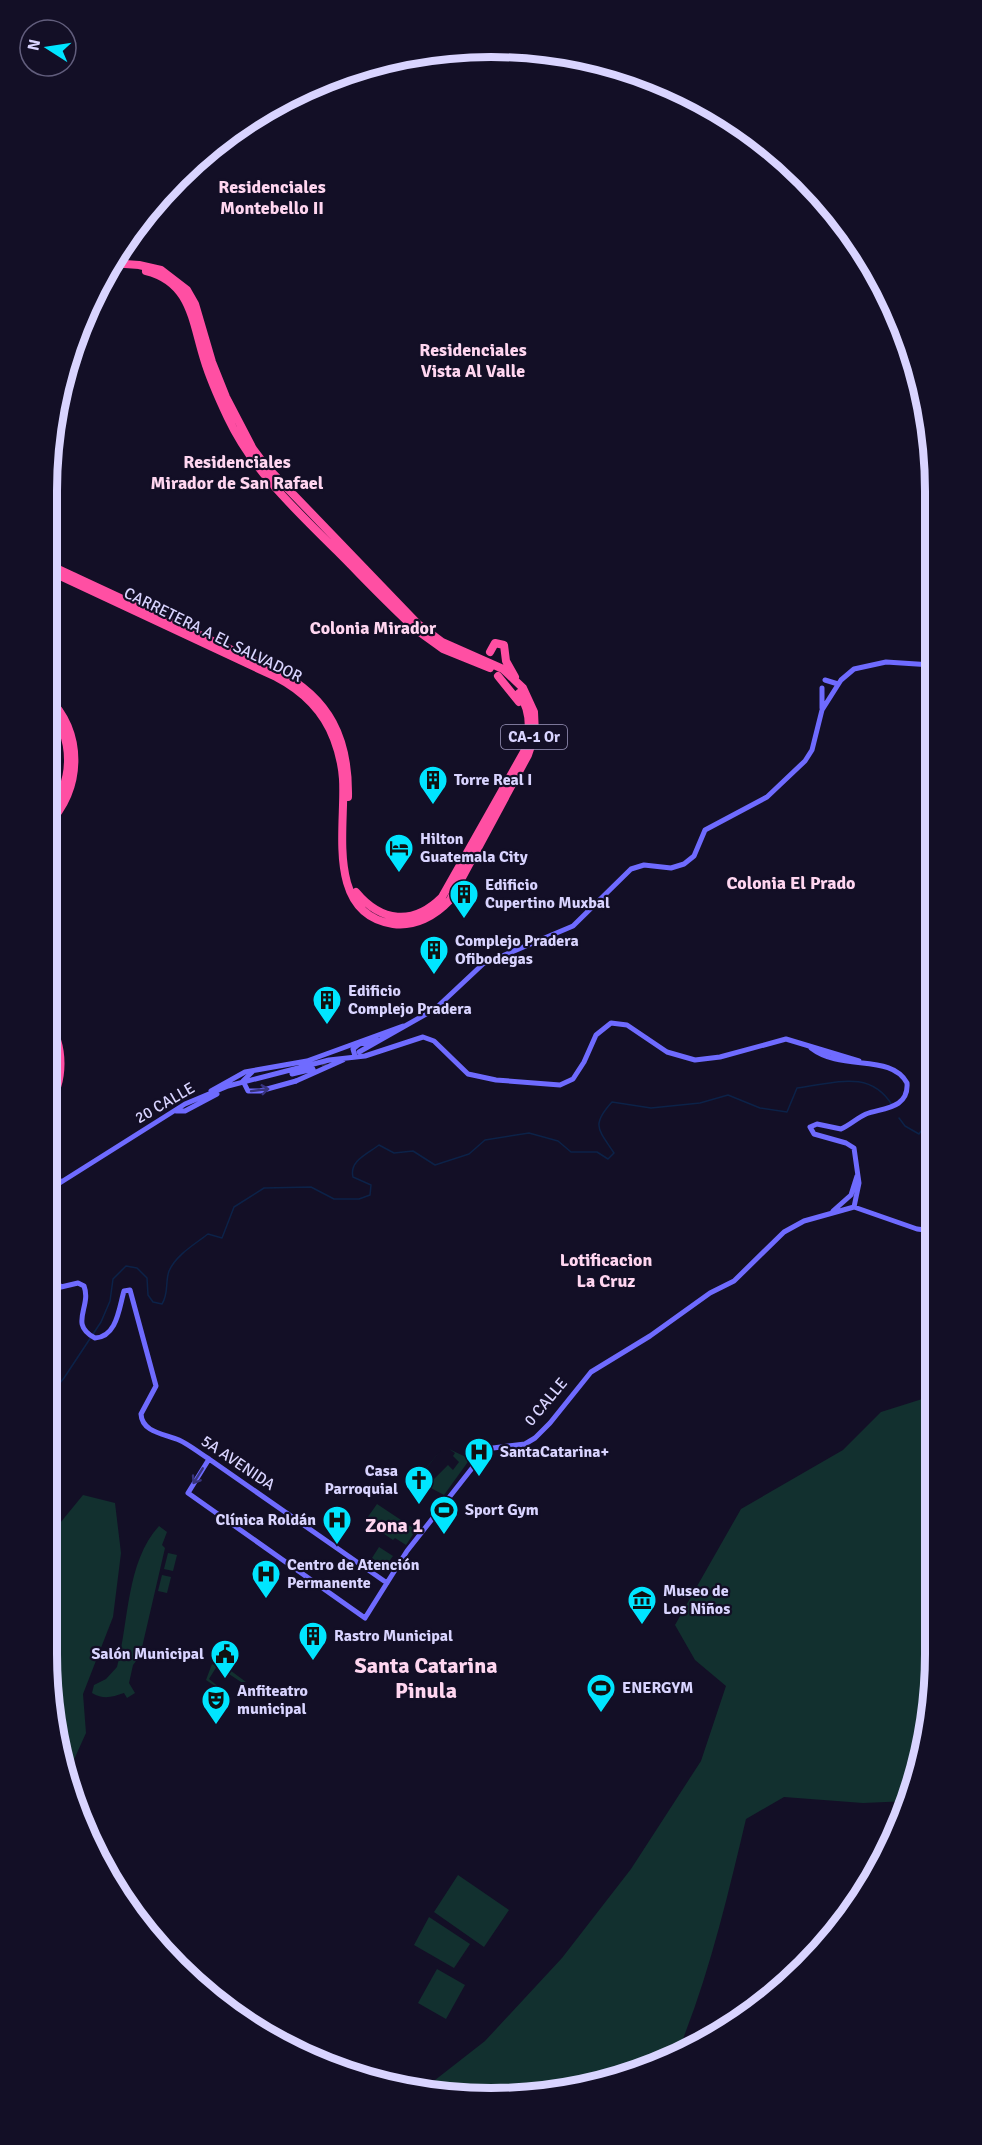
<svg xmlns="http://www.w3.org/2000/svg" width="982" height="2145" font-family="Signika,sans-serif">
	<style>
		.green { fill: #12302f }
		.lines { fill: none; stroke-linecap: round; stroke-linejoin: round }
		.stream { stroke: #0c2248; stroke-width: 1.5 }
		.secondary-tunnel { stroke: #312d47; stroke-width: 5; stroke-dasharray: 5 2.5; stroke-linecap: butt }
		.secondary { stroke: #6f6bff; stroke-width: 5 }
		.highway { stroke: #ff4fa3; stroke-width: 8 }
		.secondary-bridge { stroke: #6f6bff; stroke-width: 5 }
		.oneway { stroke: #38347d }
		.labels { text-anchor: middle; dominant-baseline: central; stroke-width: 4.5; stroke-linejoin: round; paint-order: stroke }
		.shield { fill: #130f26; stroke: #9e99be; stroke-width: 1.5 }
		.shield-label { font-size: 15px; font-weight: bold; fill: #d9d4ff }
		.street-label { font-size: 16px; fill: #d9d4ff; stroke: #130f26 }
		.poi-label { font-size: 16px; font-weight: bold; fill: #d9d4ff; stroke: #130f26; text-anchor: start }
		.neighbourhood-label { font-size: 18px; font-weight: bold; fill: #ffd6f0; stroke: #130f26 }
		.quarter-label { font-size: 20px; font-weight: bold; fill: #ffd6f0; stroke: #130f26 }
		.district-label { font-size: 22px; font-weight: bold; fill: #ffd6f0; stroke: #130f26 }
		.rim { fill: none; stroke: #d9d4ff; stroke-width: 8 }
	</style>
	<rect width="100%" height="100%" fill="#130f26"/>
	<path class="green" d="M47,781L59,784L47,804Z
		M935,1395V1654L927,1740L909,1801L863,1803L784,1797L746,1819C727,1899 708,1980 676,2056L634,2075L549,2095L421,2091L485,2041L562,1958L631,1869L701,1761L726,1686L695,1660L675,1625L741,1509L843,1450L881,1412Z
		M449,1449L470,1459L444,1495L416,1480L441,1450L424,1471L434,1479L448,1465L453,1470L459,1462L453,1456L455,1453Z
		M83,1495L115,1503L121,1553L113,1617L83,1694L86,1733L67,1775L47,1654V1539Z
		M377,1504L416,1530L406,1545L395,1538L393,1540L365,1521Z
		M159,1526L167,1532L162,1545L165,1548L140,1656L133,1665L129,1683L135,1693L127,1698L124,1693C112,1697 104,1700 92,1693L94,1685L106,1679L117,1667C129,1622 126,1562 159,1526Z
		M379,1547L393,1556L385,1567L372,1558Z
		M168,1553L177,1555L173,1571L164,1569Z
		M162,1575L171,1577L167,1593L158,1591Z
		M219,1662L246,1682H241L217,1666L209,1679L230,1696L206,1680L212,1664L216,1666Z
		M458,1875L509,1910L484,1947L434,1912Z
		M429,1917L470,1944L454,1968L414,1945Z
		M437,1969L465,1985L446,2019L418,2003Z"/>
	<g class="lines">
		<path class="stream" d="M47,790L55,787
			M899,1118L905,1126L919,1134L934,1113
			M47,1399L64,1378L101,1322L110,1301L113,1279L126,1266L137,1268L147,1278L148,1295L153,1302L162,1304C169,1293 165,1282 169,1271C176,1255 195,1244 208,1234L222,1238L234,1207L264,1188L311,1187L334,1199H359L370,1195L371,1185L353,1177C349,1161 367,1154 379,1145L394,1153L413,1151L435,1165L469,1154L485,1140L529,1133L558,1141L571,1152H597L608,1159L614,1153C598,1129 591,1125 612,1102L651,1108L700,1103L728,1095L760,1108L787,1112L797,1088C833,1084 869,1068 892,1105
			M47,1470V1459"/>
		<path class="secondary-tunnel" d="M322,1066L337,1060"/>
		<path class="secondary" d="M825,680L838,684
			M822,708V688
			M359,1044L378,1040
			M359,1052L435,1009L483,964L573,926L631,869L644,865L671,868L684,864L694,856L705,830L767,797L805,761L812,750L822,710L841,680L854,669L886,662L932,665
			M292,1074L313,1069
			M296,1081L343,1060
			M211,1091L245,1072L307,1061L403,1026
			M176,1111H185L217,1094
			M47,1166L61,1182
			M47,1191L185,1104L228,1086L329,1060L365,1056L423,1037L434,1041L468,1074L496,1080L560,1085L573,1079L584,1062L596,1035L611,1023L627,1025L667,1052L695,1060L720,1057L786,1039L859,1061
			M854,1207L917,1229L934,1231
			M833,1211L851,1195L857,1176
			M47,1272L61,1287L78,1283L84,1286C92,1307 68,1324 95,1338C117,1337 119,1308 124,1291L130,1290L156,1386L141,1414C142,1433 166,1434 179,1440C190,1445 199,1453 209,1459L387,1583
			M47,1318L51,1310L47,1303
			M209,1459L188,1493L365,1618L407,1551L484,1453L493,1448L525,1444L535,1438L550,1423L591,1372L650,1336L710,1293L734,1281L784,1232L804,1221L854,1207L859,1183L854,1148L846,1143L814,1134L810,1127L817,1124L841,1129C850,1125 857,1118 866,1114C882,1108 909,1109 907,1083C891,1053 842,1072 811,1048"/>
		<path class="highway" d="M146,271C191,282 192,321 204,359C210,379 219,399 228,418C253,471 296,510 337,551C364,578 390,606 418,631L443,649L490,668
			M47,564L277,671C330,698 349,739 348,797
			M47,570L276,677C303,691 323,710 334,739C339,752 342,765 343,779C346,826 325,914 393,924C415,927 435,916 450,900L528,755L535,734L534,712L523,688L503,669L442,642L418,624L265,465L253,449L226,397L212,362L195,304L187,290L161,270L139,265L111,263
			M490,652L495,643L504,645L506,661L515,677
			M498,676L519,702
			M47,814C75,782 75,738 47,705
			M47,825C83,791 84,730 47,697
			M356,892C381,922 413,926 442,897L525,750C531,730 531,711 519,693
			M47,1093C56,1073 57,1052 47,1033
			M47,1107C65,1082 65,1045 47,1020"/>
		<path class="secondary-bridge" d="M355,1056L353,1049L359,1044
			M252,1072L243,1081L248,1091H260L296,1081"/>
	</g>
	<defs><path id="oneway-shaft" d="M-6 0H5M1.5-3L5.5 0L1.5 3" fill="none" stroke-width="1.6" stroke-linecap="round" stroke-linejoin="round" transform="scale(1.5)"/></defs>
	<g class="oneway">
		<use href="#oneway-shaft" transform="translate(260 1090) rotate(-7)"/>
		<use href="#oneway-shaft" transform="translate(198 1476) rotate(122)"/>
	</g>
	<defs>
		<g id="building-pin" transform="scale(1.5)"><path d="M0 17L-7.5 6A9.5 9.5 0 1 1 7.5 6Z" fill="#00e5ff" stroke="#130f26"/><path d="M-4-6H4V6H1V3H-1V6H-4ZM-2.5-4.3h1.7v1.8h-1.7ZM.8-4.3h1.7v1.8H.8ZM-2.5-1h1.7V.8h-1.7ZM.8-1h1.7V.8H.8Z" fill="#111"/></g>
		<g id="hotel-pin" transform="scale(1.5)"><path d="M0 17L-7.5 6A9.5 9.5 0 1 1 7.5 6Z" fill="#00e5ff" stroke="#130f26"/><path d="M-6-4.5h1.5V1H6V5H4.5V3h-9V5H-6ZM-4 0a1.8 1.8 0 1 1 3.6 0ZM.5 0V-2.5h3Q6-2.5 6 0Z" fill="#111"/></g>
		<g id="hospital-pin" transform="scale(1.5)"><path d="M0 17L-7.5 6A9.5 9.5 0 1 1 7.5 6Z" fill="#00e5ff" stroke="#130f26"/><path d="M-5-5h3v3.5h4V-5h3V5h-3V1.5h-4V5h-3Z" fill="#111"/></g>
		<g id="church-pin" transform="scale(1.5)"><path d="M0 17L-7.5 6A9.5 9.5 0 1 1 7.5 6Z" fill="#00e5ff" stroke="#130f26"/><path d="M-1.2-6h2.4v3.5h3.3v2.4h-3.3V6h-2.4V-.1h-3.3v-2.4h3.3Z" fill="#111"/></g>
		<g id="stadium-pin" transform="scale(1.5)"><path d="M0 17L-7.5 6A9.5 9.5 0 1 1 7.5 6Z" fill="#00e5ff" stroke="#130f26"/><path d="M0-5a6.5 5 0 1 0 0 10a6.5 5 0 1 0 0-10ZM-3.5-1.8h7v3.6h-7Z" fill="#111"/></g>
		<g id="museum-pin" transform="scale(1.5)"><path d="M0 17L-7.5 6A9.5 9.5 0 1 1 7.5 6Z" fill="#00e5ff" stroke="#130f26"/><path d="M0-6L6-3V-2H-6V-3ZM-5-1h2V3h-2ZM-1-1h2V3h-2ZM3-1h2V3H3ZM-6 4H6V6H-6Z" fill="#111"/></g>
		<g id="civic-pin" transform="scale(1.5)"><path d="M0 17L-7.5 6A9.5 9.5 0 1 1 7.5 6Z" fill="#00e5ff" stroke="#130f26"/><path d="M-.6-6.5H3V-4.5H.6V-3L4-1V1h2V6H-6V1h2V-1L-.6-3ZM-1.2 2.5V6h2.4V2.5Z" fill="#111"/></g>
		<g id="theatre-pin" transform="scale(1.5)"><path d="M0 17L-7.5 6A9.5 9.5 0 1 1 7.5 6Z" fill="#00e5ff" stroke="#130f26"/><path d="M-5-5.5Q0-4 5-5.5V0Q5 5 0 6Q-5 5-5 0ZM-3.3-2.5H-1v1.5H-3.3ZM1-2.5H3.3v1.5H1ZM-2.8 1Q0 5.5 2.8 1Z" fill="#111"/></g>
	</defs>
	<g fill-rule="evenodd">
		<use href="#building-pin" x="433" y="780"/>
		<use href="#hotel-pin" x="399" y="848"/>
		<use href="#building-pin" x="464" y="894"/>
		<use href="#building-pin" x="434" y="950"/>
		<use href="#building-pin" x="327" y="1000"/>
		<use href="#hospital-pin" x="479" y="1452"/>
		<use href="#church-pin" x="419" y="1480"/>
		<use href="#stadium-pin" x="444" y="1510"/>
		<use href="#hospital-pin" x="337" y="1520"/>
		<use href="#hospital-pin" x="266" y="1574"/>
		<use href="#museum-pin" x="642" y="1600"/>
		<use href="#building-pin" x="313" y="1636"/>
		<use href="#civic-pin" x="225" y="1654"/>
		<use href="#stadium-pin" x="601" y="1688"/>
		<use href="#theatre-pin" x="216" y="1700"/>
	</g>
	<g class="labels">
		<rect class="shield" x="501" y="725" width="66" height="24" rx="4.5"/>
		<g class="shield-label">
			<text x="534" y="737">CA-1 Or</text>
		</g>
		<g class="street-label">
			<text transform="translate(213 635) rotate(26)">CARRETERA A EL SALVADOR</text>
			<text transform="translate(165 1103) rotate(-30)">20 CALLE</text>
			<text transform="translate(546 1402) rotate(-50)">0 CALLE</text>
			<text transform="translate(238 1463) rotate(34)">5A AVENIDA</text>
		</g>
		<g class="poi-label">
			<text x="454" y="780">Torre Real I</text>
			<text x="420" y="839">Hilton<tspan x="420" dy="18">Guatemala City</tspan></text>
			<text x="485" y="885">Edificio<tspan x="485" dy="18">Cupertino Muxbal</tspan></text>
			<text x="455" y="941">Complejo Pradera<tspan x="455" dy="18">Ofibodegas</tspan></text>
			<text x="348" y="991">Edificio<tspan x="348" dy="18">Complejo Pradera</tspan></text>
			<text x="500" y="1452">SantaCatarina+</text>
			<text x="398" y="1471" text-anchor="end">Casa<tspan x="398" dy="18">Parroquial</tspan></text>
			<text x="465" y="1510">Sport Gym</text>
			<text x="316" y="1520" text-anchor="end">Clínica Roldán</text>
			<text x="287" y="1565">Centro de Atención<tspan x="287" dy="18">Permanente</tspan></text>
			<text x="663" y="1591">Museo de<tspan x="663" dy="18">Los Niños</tspan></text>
			<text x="334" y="1636">Rastro Municipal</text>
			<text x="204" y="1654" text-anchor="end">Salón Municipal</text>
			<text x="622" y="1688">ENERGYM</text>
			<text x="237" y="1691">Anfiteatro<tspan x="237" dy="18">municipal</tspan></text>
		</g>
		<g class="neighbourhood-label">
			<text x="272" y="187">Residenciales<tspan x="272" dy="21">Montebello II</tspan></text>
			<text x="473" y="350">Residenciales<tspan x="473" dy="21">Vista Al Valle</tspan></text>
			<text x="237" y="462">Residenciales<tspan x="237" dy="21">Mirador de San Rafael</tspan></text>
			<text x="373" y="628">Colonia Mirador</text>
			<text x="791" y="883">Colonia El Prado</text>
			<text x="606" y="1260">Lotificacion<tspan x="606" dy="21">La Cruz</tspan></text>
		</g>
		<g class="quarter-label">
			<text x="394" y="1525">Zona 1</text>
		</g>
		<g class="district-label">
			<text x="426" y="1665">Santa Catarina<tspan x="426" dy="25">Pinula</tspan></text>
		</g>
	</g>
	<path d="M0 0H982V2145H0ZM491 57H491A434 434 0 0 1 925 491V1654A434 434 0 0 1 491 2088H491A434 434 0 0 1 57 1654V491A434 434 0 0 1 491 57Z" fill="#130f26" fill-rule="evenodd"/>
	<path class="rim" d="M491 57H491A434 434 0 0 1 925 491V1654A434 434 0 0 1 491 2088H491A434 434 0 0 1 57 1654V491A434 434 0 0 1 491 57Z"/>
	<g transform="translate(48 48) rotate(282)"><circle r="28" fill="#130f26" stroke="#625e7d" stroke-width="1.5"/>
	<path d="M0-4.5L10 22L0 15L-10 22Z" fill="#00e5ff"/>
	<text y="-9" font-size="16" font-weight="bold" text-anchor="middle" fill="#d9d4ff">N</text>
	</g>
</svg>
